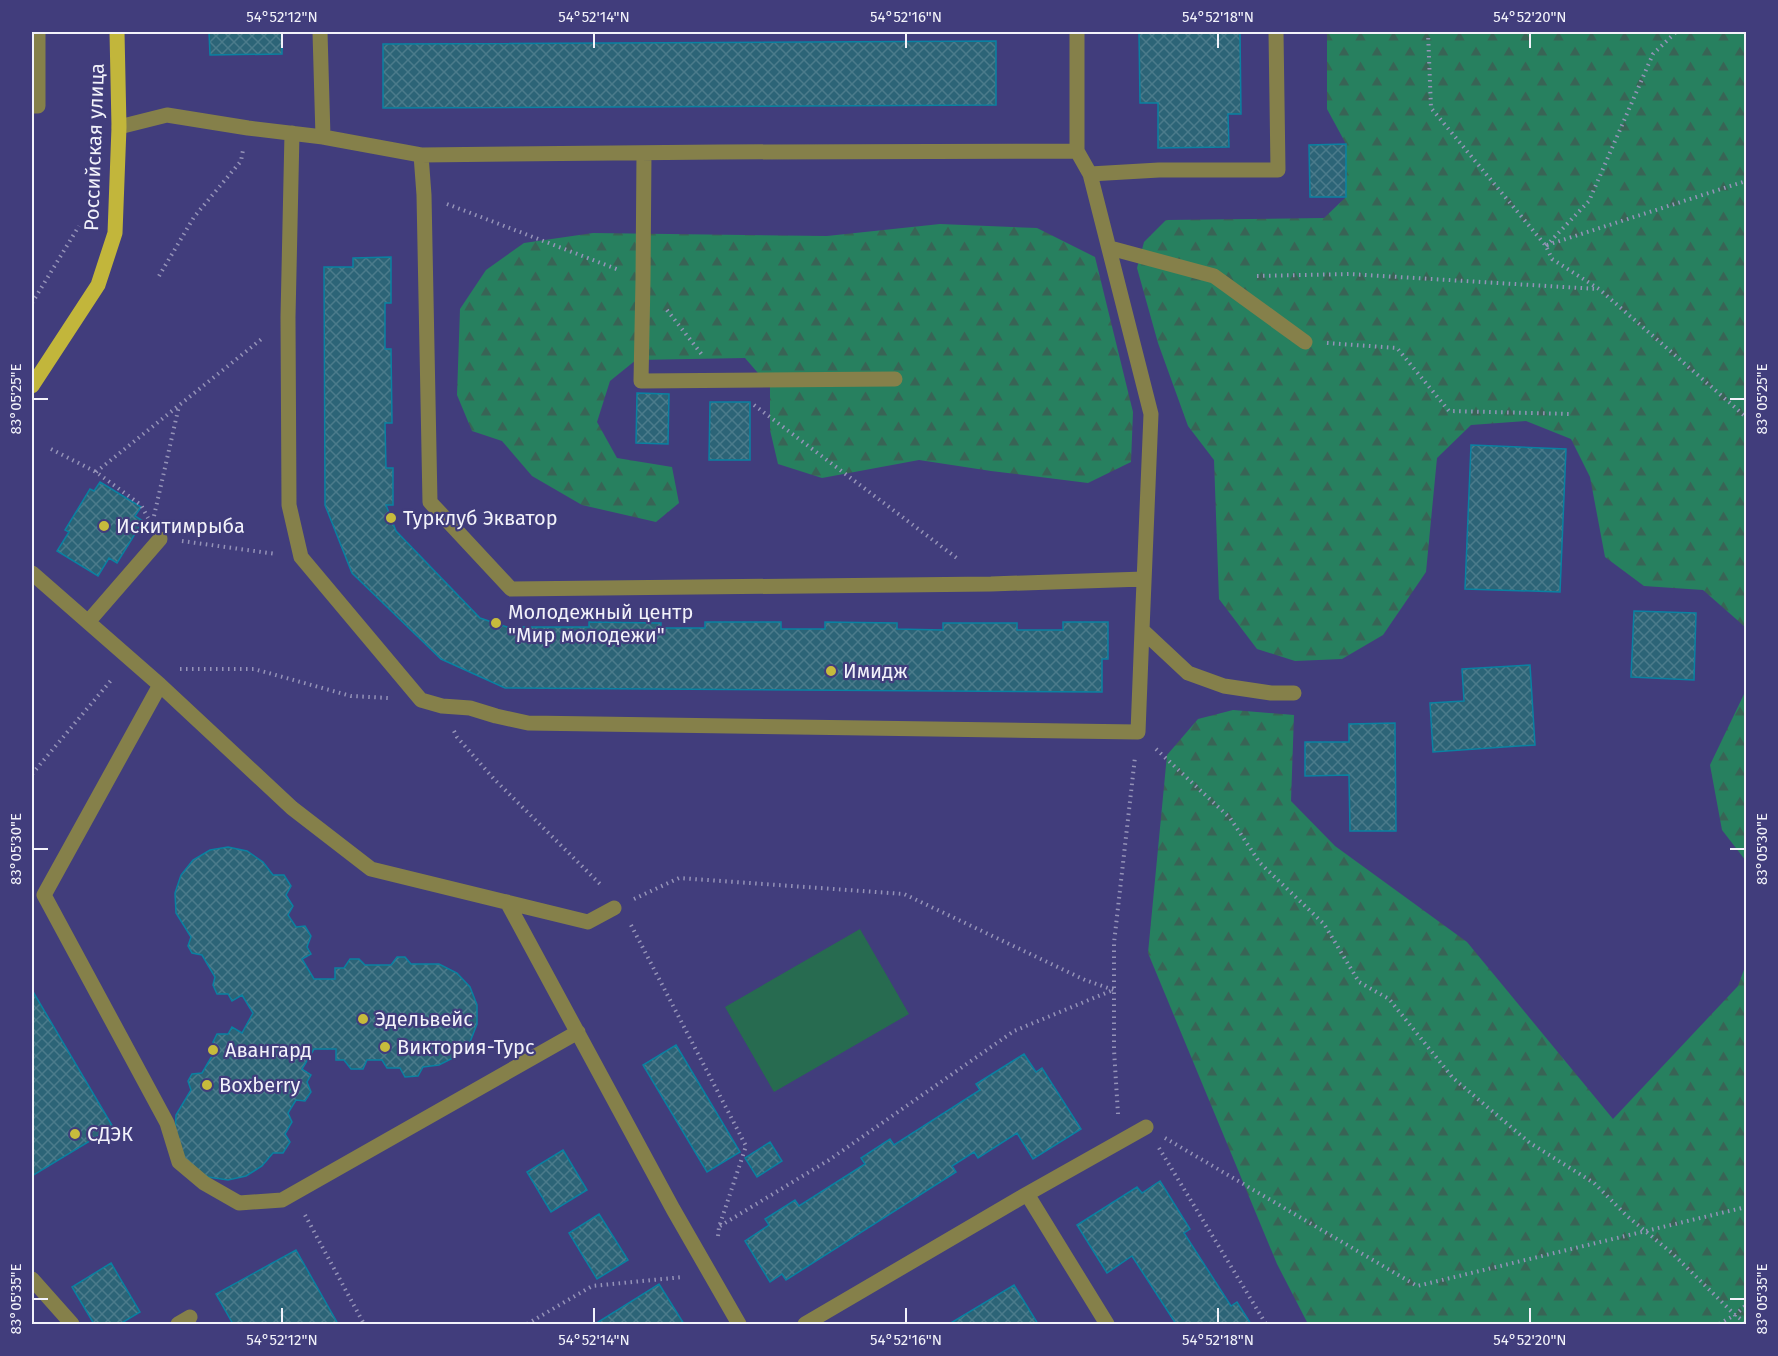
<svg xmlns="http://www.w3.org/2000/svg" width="1778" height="1356" font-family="'Fira Sans',sans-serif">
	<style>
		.forest { fill: url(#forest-firs) }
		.green { fill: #276b50 }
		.building { fill: url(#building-cross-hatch); stroke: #0a81a1; stroke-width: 1.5 }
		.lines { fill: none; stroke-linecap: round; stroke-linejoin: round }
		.path { stroke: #9593b8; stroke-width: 4; stroke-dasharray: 1.5 4.5; stroke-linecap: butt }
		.minor { stroke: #85804a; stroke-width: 15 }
		.major { stroke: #c2b63b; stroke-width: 15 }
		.ticks { fill: none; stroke: #f2f2fa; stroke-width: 2 }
		.poi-dot { fill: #c7bb3c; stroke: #413d7c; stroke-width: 2 }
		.labels { text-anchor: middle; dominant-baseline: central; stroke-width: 4.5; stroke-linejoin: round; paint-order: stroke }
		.street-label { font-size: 20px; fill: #f2f2fa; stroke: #413d7c }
		.poi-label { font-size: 20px; fill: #f2f2fa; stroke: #413d7c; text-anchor: start }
		.neatline { fill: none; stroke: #f2f2fa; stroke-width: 2 }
		.ticks-label { font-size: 15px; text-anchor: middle; fill: #f2f2fa }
	</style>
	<defs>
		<pattern id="forest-firs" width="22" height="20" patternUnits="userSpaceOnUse" patternTransform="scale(1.5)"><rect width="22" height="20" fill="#27805f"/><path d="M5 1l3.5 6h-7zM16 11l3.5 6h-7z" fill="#386455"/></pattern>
		<pattern id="building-cross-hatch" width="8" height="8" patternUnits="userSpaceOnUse" patternTransform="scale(1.5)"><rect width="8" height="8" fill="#2c6477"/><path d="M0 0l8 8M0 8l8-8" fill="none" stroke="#4b7b8b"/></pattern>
	</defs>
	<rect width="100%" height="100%" fill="#413d7c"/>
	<path class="forest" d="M1327,32H1746V634L1744,626L1703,590L1644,586L1605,557L1590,477L1571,439L1526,421L1471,425L1437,458L1426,572L1383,635L1342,659L1295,661L1257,649L1219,599L1214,460L1188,426L1158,343L1137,268L1144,242L1166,220L1324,218L1346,197V144L1327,109Z
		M940,224L1037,228L1095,257L1133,412L1131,462L1088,483L991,471L919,460L822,478L778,464L770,430V387L745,358L636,360L610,381L597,422L617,458L672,467L679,503L656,522L582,505L532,476L502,441L472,431L457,395L460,309L486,270L524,243L593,233L827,236Z
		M1746,690V861L1722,830L1710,765Z
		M1233,710L1294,715L1291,801L1335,846L1467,942L1613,1119L1738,986L1746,964V1324H1308L1277,1264L1148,953L1167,755L1198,719Z"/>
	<path class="green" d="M860,929L909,1014L774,1092L725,1007Z"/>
	<path class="building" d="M209,32H282V54L210,55Z
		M1139,32H1240L1241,114H1228L1229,147L1158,148V103H1140Z
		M996,41V105L383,108V44Z
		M1346,144V197H1310L1309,145Z
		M391,257V303H385V349H391L392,423H385L386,468H393V505H386L396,531L480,618L507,627H589V622L661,623V628H705V622H781V629H825V622L897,623V629L943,630V623H1017V630H1063V622H1108V659H1102V692L505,688L441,659L352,573L325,505L324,267H353V258Z
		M637,393L669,394L668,444L636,443Z
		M710,402H750V460H709Z
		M1471,445L1566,449L1560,592L1465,589Z
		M100,482L141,507L135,516L143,521L117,563L109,558L98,576L57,551L69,532L65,530L90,489L94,491Z
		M1634,611L1696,613L1694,680L1631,677Z
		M1530,665L1535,745L1433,752L1430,703L1464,701L1462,669Z
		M1395,723L1396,831H1350L1349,775L1305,776V742H1349V724Z
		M228,847L247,851L263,862L273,875H284L291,886L286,895L293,906L288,915L296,927L305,926L311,936L307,947L311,954L302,959L314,979H335V968H344L350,959H359L365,965H391L397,957H405L411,964H439L457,973L470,987L477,1005V1024L470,1042L457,1056L439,1065L423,1067L418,1076L405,1077L400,1068H387L382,1060H367L363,1069H351L344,1060H336V1049H314L302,1069L311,1075L307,1082L311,1092L305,1101L296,1100L288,1113L292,1122L285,1134L290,1142L283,1153H273L262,1166L246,1176L228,1180L208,1177L192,1167L180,1152L175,1134L176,1115L191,1090L188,1081L192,1074L202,1073L215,1051L213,1042L217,1034H228L232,1027L242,1033L253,1013L242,995L232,1001L228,994H217L213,985L215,977L202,955L192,953L188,946L191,937L176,913L175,893L181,875L193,860L210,850Z
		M32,990L113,1127L32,1176Z
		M676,1045L740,1152L707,1172L643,1065Z
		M1024,1054L1036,1072L1042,1068L1081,1129L1033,1159L1017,1133L978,1158L974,1152L952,1166L956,1172L786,1280L782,1274L770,1282L745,1241L769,1225L765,1219L795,1200L799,1206L865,1164L861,1158L890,1139L894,1145L980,1090L976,1084Z
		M770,1142L782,1161L757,1177L745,1158Z
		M563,1150L587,1190L551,1212L527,1172Z
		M1160,1181L1190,1229L1184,1233L1231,1306L1237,1302L1251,1324H1176L1132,1256L1107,1273L1077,1225L1137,1187L1142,1193Z
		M599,1214L628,1260L597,1279L569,1233Z
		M296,1250L338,1324H233L216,1294Z
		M111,1263L140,1312L120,1324H94L72,1287Z
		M659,1284L684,1324H595Z
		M1014,1285L1038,1324H949Z"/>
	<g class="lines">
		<path class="path" d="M1428,32L1431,108L1546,246L1552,259L1599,289L1746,417
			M447,204L619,270
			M1547,245L1746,181
			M1546,246L1589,201L1653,54L1676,32
			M159,276L194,217L241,161L243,150
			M1257,276L1349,274L1597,289
			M32,303L79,226
			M667,310L703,356
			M1327,343L1397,348L1449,411L1572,414
			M754,405L958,559
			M51,449L96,472L141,505L148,518
			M96,472L264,337
			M154,516L179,406
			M182,541L276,554
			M180,669H254L351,696L388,698
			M454,731L457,737L494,779L602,886
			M1156,749L1230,818L1260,863L1324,924L1359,982L1389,999L1453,1078L1530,1143L1594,1183L1627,1216L1673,1254L1735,1315L1746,1323
			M32,774L113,678
			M634,899L679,878L904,894L1085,980L1114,990
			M631,925L746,1146L719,1227L718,1236
			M1118,1114L1114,1050V943L1135,757
			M1165,1138L1417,1286L1746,1207
			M1159,1148L1266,1324
			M305,1215L364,1324
			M720,1226L829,1160L1014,1031L1113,990
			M527,1324L592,1286L683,1277
			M1719,1324L1735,1315L1746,1305"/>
		<path class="minor" d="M320,32L323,137
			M1077,32V151L1090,174L1151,414L1142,630L1188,673L1224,686L1271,693H1294
			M32,106H38V32
			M119,127L167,115L248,128L323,137L421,155L719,152L1077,151
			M292,133L288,317L289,505L301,557L421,700L442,706L470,708L496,716L528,723L1138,732L1142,630
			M644,153L643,280L641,381L895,379
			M421,155L424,195L430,502L511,589L991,584L1144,579
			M1090,174L1159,170H1278L1276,32
			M1110,248L1214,276L1305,342
			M32,573L160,685L292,808L371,869L588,922L614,908
			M88,622L160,539
			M160,685L44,895L167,1123L179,1162L204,1183L239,1203L282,1200L578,1032
			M507,902L673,1209L739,1324
			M1027,1194L1146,1127
			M32,1279L72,1324
			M178,1324L190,1317
			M805,1324L1027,1194L1107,1324"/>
		<path class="major" d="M32,386L98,285L115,233L119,127L117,32"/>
	</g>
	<path class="ticks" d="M282,33V48M594,33V48M906,33V48M1218,33V48M1530,33V48M33,399H48M1730,399H1745M33,849H48M1730,849H1745M33,1299H48M1730,1299H1745M282,1308V1323M594,1308V1323M906,1308V1323M1218,1308V1323M1530,1308V1323"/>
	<g class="poi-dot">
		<circle cx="391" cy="518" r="6"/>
		<circle cx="104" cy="526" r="6"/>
		<circle cx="496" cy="623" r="6"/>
		<circle cx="831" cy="671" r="6"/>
		<circle cx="363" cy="1019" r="6"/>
		<circle cx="385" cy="1047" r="6"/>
		<circle cx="213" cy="1050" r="6"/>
		<circle cx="207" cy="1085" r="6"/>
		<circle cx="75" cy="1134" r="6"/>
	</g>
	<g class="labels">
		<g class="street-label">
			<text transform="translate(94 147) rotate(-88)">Российская улица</text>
		</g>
		<g class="poi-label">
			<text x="403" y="518">Турклуб Экватор</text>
			<text x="116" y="526">Искитимрыба</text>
			<text x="508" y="612">Молодежный центр<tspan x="508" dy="23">"Мир молодежи"</tspan></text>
			<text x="843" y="671">Имидж</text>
			<text x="375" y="1019">Эдельвейс</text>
			<text x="397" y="1047">Виктория-Турс</text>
			<text x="225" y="1050">Авангард</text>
			<text x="219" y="1085">Boxberry</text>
			<text x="87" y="1134">СДЭК</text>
		</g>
	</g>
	<rect width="1778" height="1356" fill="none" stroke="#413d7c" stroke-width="66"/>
	<rect x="33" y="33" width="1712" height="1290" class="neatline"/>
	<g class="ticks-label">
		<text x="282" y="22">54°52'12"N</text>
		<text x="594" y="22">54°52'14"N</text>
		<text x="906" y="22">54°52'16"N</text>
		<text x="1218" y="22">54°52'18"N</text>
		<text x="1530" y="22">54°52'20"N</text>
		<text transform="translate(1762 399) rotate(-90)" y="5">83°05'25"E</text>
		<text transform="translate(16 399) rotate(-90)" y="5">83°05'25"E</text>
		<text transform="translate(1762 849) rotate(-90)" y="5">83°05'30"E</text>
		<text transform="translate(16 849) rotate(-90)" y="5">83°05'30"E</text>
		<text transform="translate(1762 1299) rotate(-90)" y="5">83°05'35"E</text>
		<text transform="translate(16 1299) rotate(-90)" y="5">83°05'35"E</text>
		<text x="282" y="1345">54°52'12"N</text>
		<text x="594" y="1345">54°52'14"N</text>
		<text x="906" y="1345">54°52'16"N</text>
		<text x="1218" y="1345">54°52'18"N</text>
		<text x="1530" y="1345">54°52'20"N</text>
	</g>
</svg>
